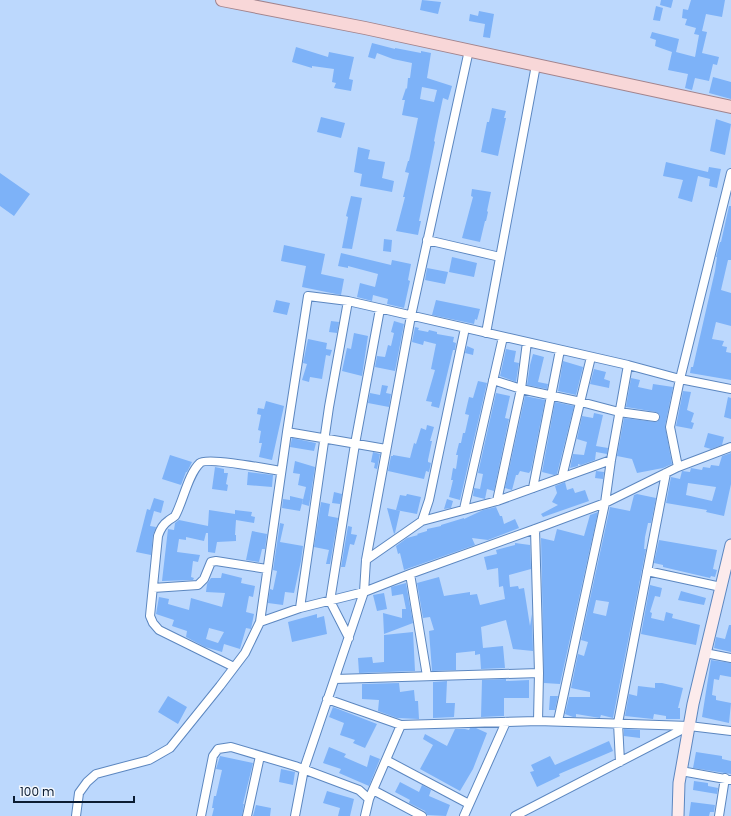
<svg xmlns="http://www.w3.org/2000/svg" width="731" height="816" font-family="Poppins,sans-serif">
	<style>
		.building { fill: #7db2f8; fill-rule: evenodd }
		.lines { fill: none; stroke-linecap: round; stroke-linejoin: round }
		.street-casing { stroke: #5c87c0; stroke-width: 10 }
		.secondary-casing { stroke: #5c87c0; stroke-width: 13 }
		.primary-casing { stroke: #a2848d; stroke-width: 14 }
		.street { stroke: #fff; stroke-width: 8 }
		.secondary { stroke: #fcebec; stroke-width: 11 }
		.primary { stroke: #f8d7d8; stroke-width: 12 }
	</style>
	<rect width="100%" height="100%" fill="#bcd8fd"/>
	<path class="building" d="M422,0L441,2L438,14L420,10Z
		M661,0H673L671,8L660,5Z
		M691,0H725L722,17L706,14L702,31L707,32L702,53L719,57L717,65L713,64L709,81L695,78L692,90L685,88L688,74L668,70L672,52L655,46L656,40L650,38L652,32L679,39L676,52L695,57L699,35L694,34L696,28L685,25L687,19L682,18L683,9L688,10Z
		M656,6L663,8L660,21L653,20Z
		M479,11L494,14L490,38L483,37L485,24L469,21L470,14L478,16Z
		M372,43L395,49V48L421,53V51L431,53L427,78L452,86L448,100L443,98L438,121L434,141L435,142L419,221H421L418,235L396,231L405,197H403L409,173L405,172L408,161H409L418,118L402,115L405,100H402L406,88L407,89L408,78H410L412,63L393,59L377,53L375,59L368,57ZM422,87L437,90L434,102L420,99Z
		M296,47L328,57L329,52L354,57L349,79L353,80L351,91L334,88L336,83L332,82L334,69L312,66V68L292,62Z
		M713,77L731,82V99L709,93Z
		M492,108L506,111L504,118H506L498,156L481,152L487,122H489Z
		M321,117L345,123L341,138L317,132Z
		M716,119L731,124L725,155L710,151Z
		M358,147L370,150L368,159L385,162L382,178L394,181L392,192L360,186L362,174L354,172Z
		M666,162L708,172L709,167L721,169L717,188L709,186L710,179L698,176L692,202L678,198L683,180L663,176Z
		M0,173L30,194L14,216L0,206Z
		M472,189L491,192L487,211L488,212L486,221H485L480,242L462,238L473,197L471,196Z
		M351,196L362,198L352,249L342,248L348,217L346,216Z
		M729,206H731V260H728L721,290L731,293V326L716,322L712,339L724,341L722,346L727,347L726,352L731,353V380L690,373L691,367H693L715,271L717,257H716L720,242H721Z
		M384,239L392,240L391,252L383,251Z
		M284,245L325,254L321,274L344,279L341,295L302,287L306,266L281,261Z
		M341,253L391,265L392,260L411,264L408,280L410,281L404,308L387,304L388,299L373,295L372,301L357,297L360,283L375,287L378,274L348,266V268L338,266Z
		M452,257L477,263L474,277L449,272Z
		M427,268L448,272L445,284L425,280Z
		M276,300L290,303L287,315L273,312Z
		M436,300L480,309L477,320L475,319L474,324L432,315Z
		M331,321L339,322L337,333L329,332Z
		M394,321L404,324L395,371L375,367L377,356L385,357L388,345L391,346L394,333L391,332Z
		M415,327L419,328L418,330L428,332L429,330L437,332V334L454,337L453,342L456,343L455,350H453L439,408L431,406L432,402L426,401L435,370L431,369L436,344L424,341L423,345L412,342Z
		M354,333L368,336L362,376L342,371L347,348L351,349Z
		M308,339L327,343L326,349L332,350L330,356L326,355L322,379L310,377L309,382L302,380L307,364L303,363Z
		M467,346L474,349L473,355L465,353Z
		M506,349L516,351L514,362L519,363L516,382L500,376Z
		M533,354L544,357L538,382L548,384L547,389L527,385L530,365Z
		M563,361L583,367L576,395L558,391Z
		M594,369L606,372L604,379L610,381L609,388L590,384Z
		M631,378L640,380L638,387L652,390L653,384L673,387L665,426L672,464L663,468L637,473L632,459L617,456L624,418L655,422H657L660,418V415L656,412L626,407Z
		M478,381L487,383L460,500L449,497L453,480H451L453,468L456,469L458,455H456L459,443H461L463,433H465L469,415L465,414L469,397L473,398Z
		M382,385L388,386L386,393L391,394L389,407L368,403L370,393L380,395Z
		M683,391L691,392L687,410L694,413L691,422L694,423L692,429L676,426Z
		M496,393L510,396L505,418L509,419L494,491L487,489L485,499L473,496L474,488L480,489L483,474L478,473Z
		M525,396L545,400L531,470L529,473L520,471L518,475H516L512,490L505,488Z
		M728,397L731,398V419L724,417Z
		M266,401L284,406L272,460L259,457L262,443H259L261,431L258,430L261,415L257,414L258,408L264,409Z
		M555,402L574,406L557,474L554,475L542,472Z
		M594,413L603,415L596,446L608,448L607,454L596,452L595,460L581,465L578,464V466L570,468L573,454L584,455L587,442L577,439L582,416L593,418Z
		M427,425L434,427L430,441H432L428,460V462L431,463L429,472L426,471L424,479L388,471L391,456H393V455L410,458L414,443L416,444L421,428L426,430Z
		M708,433L724,437L722,445L711,449L704,447Z
		M292,438L316,443L314,451L290,447Z
		M373,452L380,454L377,469L374,468L375,463L371,462Z
		M731,453V484L724,516L706,512L707,510L666,503L671,477L680,479L682,471L690,472L691,468L702,470L703,467L710,468L711,465L719,466L722,456ZM688,483L716,487L712,501L686,495Z
		M170,455L192,462L187,472H186L181,485L162,479Z
		M295,461L315,467L309,506L302,504L306,487L298,485L300,474L293,473Z
		M215,467L224,469V473H228L226,484L228,485L227,491L212,489Z
		M596,471L604,472L603,479L595,478Z
		M248,472L273,475L272,487L247,485Z
		M565,482L567,490L573,488L575,493L585,490L589,501L543,517L541,514L558,505L552,502L557,493L555,486Z
		M334,492L342,494L340,504L332,503Z
		M407,494L421,497L417,514L396,510L400,495L406,496Z
		M637,494L656,498L651,523H648L645,537L644,549H646L613,718L601,715L600,718L576,714V717H573L565,714L569,697H590V692L571,688L578,654L584,656L588,642L581,640L610,507L630,511L634,495ZM596,600L609,602L606,616L593,613Z
		M290,496L303,499L300,511L282,508L283,499L290,500Z
		M154,498L164,501L161,513L154,511L150,526L156,527L153,535L151,555L136,552L147,509L150,510Z
		M447,499L453,501L451,508L444,509Z
		M321,502L330,504L328,516L338,518L330,564H326L329,550L314,547Z
		M496,507L500,516H502L504,524L515,519L519,528L488,540L472,538L475,545L404,570L400,553L398,554L396,546L407,538L418,535L417,534L427,531V529L441,526V525L464,518V519L483,510Z
		M387,508L400,511L395,533L394,534Z
		M209,510L235,514V510L252,512L251,516L255,517L254,523L236,520L235,535H236V541L217,542L215,553L208,552V533H206L204,541L186,537V540L179,539L177,552L200,555L198,562L193,561L191,577L194,578L193,580L162,581L168,529L174,530L175,523L179,520L208,526Z
		M598,512L560,684L544,683L541,538L554,541L557,529L584,536L590,515Z
		M280,523L284,524L280,542L303,546L301,561L294,593L285,592L283,605L268,603L270,589L273,590L277,571L273,570Z
		M348,526L352,527L351,534L357,535L354,545L350,544L345,567H341Z
		M252,531L267,534L265,549H262L259,562L246,560Z
		M659,540L717,550L713,569L717,570L715,577L711,576L710,578L663,567V565L654,563Z
		M515,543L530,545L531,569L509,575L510,587L518,586L519,589L524,588L530,626L532,614L533,651L513,649L506,620L481,627L483,648L503,646L505,668L481,669L480,654L475,655V651L456,653V670L432,671L429,631L434,630L430,617L423,618L417,583L439,577L444,596L470,592V595L477,594L480,605L505,599L503,586L499,587L498,568L487,570L484,557L497,554L496,550L515,545Z
		M222,573L242,578L241,583L255,586L253,597L249,596L246,612L254,614L251,629L246,628L240,649L224,644L222,652L205,647L186,637L187,631L172,626L174,620L156,614L159,597L169,599L168,604L189,610L191,598L222,607L225,593L206,592L207,584L211,578H221ZM209,628L224,632L218,643L206,639Z
		M406,583L413,623L384,634L383,613L402,618V609H406L403,594L392,596L391,587Z
		M650,585L662,588L660,597L655,596L650,612L652,613L651,618L664,621L666,612L673,614L672,618L700,625L696,645L641,634Z
		M681,591L706,598L704,605L678,600Z
		M384,593L387,609L377,611L373,595Z
		M317,614V618L324,616L327,634L292,642L288,622Z
		M729,625H731V652L714,648L716,637L725,639Z
		M413,632L415,671L359,673L358,658L372,657L373,663L384,662V635Z
		M711,660L731,663V677L720,675L719,680L714,679L712,695L716,696V700L731,703L729,723L702,717Z
		M506,679V681L529,680V698H504V716L481,717L482,680Z
		M447,681L446,703H455L454,717L433,718V682Z
		M399,683L400,692L414,690L415,701H418L419,719L397,718L378,711L379,700L362,699V684Z
		M655,683H662L683,688L678,708H680V719H666V716L654,714L653,719L625,716L629,694L637,696L638,686L655,688Z
		M168,696L187,707L178,724L158,712Z
		M550,696H558L555,710H549Z
		M333,707L377,724L365,748L353,743L355,740L340,735L344,723L329,717Z
		M470,728H476L487,733L473,769L460,791L420,769L433,745L423,739L425,734L447,746L455,729H465L469,730Z
		M624,729L640,730V738L624,736Z
		M609,741L613,751L559,774L560,776L537,787L530,772L534,771L531,765L550,756L555,765Z
		M329,747L346,754L344,757L367,767L370,755L380,759L369,786L339,773L341,769L323,763Z
		M696,752L722,756V759L731,761V774L693,768Z
		M220,756L253,763L243,804H244L242,816H212L214,808H212L214,796H216L222,770L216,769Z
		M281,769L295,772L293,785L279,782Z
		M694,781L708,783V786L718,788L717,794L693,790Z
		M400,782L419,792L422,785L431,790L429,796L450,805L446,816L427,815L425,811L409,803L410,800L395,792Z
		M327,791L354,799L350,816H338L340,808L323,803Z
		M691,802L715,805L714,812H710L709,816H689Z
		M256,805L271,808L270,816H253Z"/>
	<g class="lines">
		<g class="street-casing">
			<path id="street" d="M427,240L500,257
				M486,333L536,65
				M493,380L521,389L581,402L619,412L655,417
				M287,432L386,449
				M678,467L670,427L680,379L731,173
				M562,477L591,357
				M533,488L560,350
				M497,501L521,389L527,342
				M464,509L503,337
				M422,521L429,500L465,328
				M535,529L539,673L538,721
				M366,560L422,521L497,501L611,460
				M647,571L721,587
				M410,574L427,676
				M153,588L198,585L204,579L211,562L216,561L267,569
				M300,608L329,407L348,301
				M260,622L287,432L308,296L348,301L628,365L680,379L731,389
				M349,638L330,601L355,444L380,309
				M705,653L731,658
				M234,667L159,630L153,623L150,616L158,536C160,530 162,525 168,521C170,519 173,518 175,516C183,502 188,474 200,463C206,457 269,469 281,471
				M335,679L539,673
				M327,699L401,725L538,721L689,726L731,731
				M558,721L605,503L611,460L628,365
				M386,760L469,804
				M620,762L618,723L666,473
				M681,771L731,780
				M373,790L422,816
				M369,799L401,725
				M76,816L79,793L87,782L96,774L149,760L170,748L220,686L245,653L260,622L300,608L364,592L410,574L535,529L605,503L678,467L731,447
				M201,816L213,756L218,749L231,747L295,766L359,790L369,799L365,816
				M247,816L260,756
				M295,816L304,769L364,592L366,560L411,316L469,50
				M464,816L506,722
				M515,816L689,726
				M719,816L725,778"/>
		</g>
		<g class="secondary-casing">
			<path id="secondary" d="M678,816L679,783L693,704L731,545"/>
		</g>
		<g class="primary-casing">
			<path id="primary" d="M222,0L365,28L731,107"/>
		</g>
		<use href="#street" class="street"/>
		<use href="#secondary" class="secondary"/>
		<use href="#primary" class="primary"/>
	</g>
	<path d="M14 796v6h120v-6" fill="none" stroke="#0b1c32" stroke-width="2"/>
	<text x="20" y="796" font-size="12" fill="#0b1c32" stroke="#f2f7fd" stroke-width="3" paint-order="stroke">100 m</text>
</svg>
